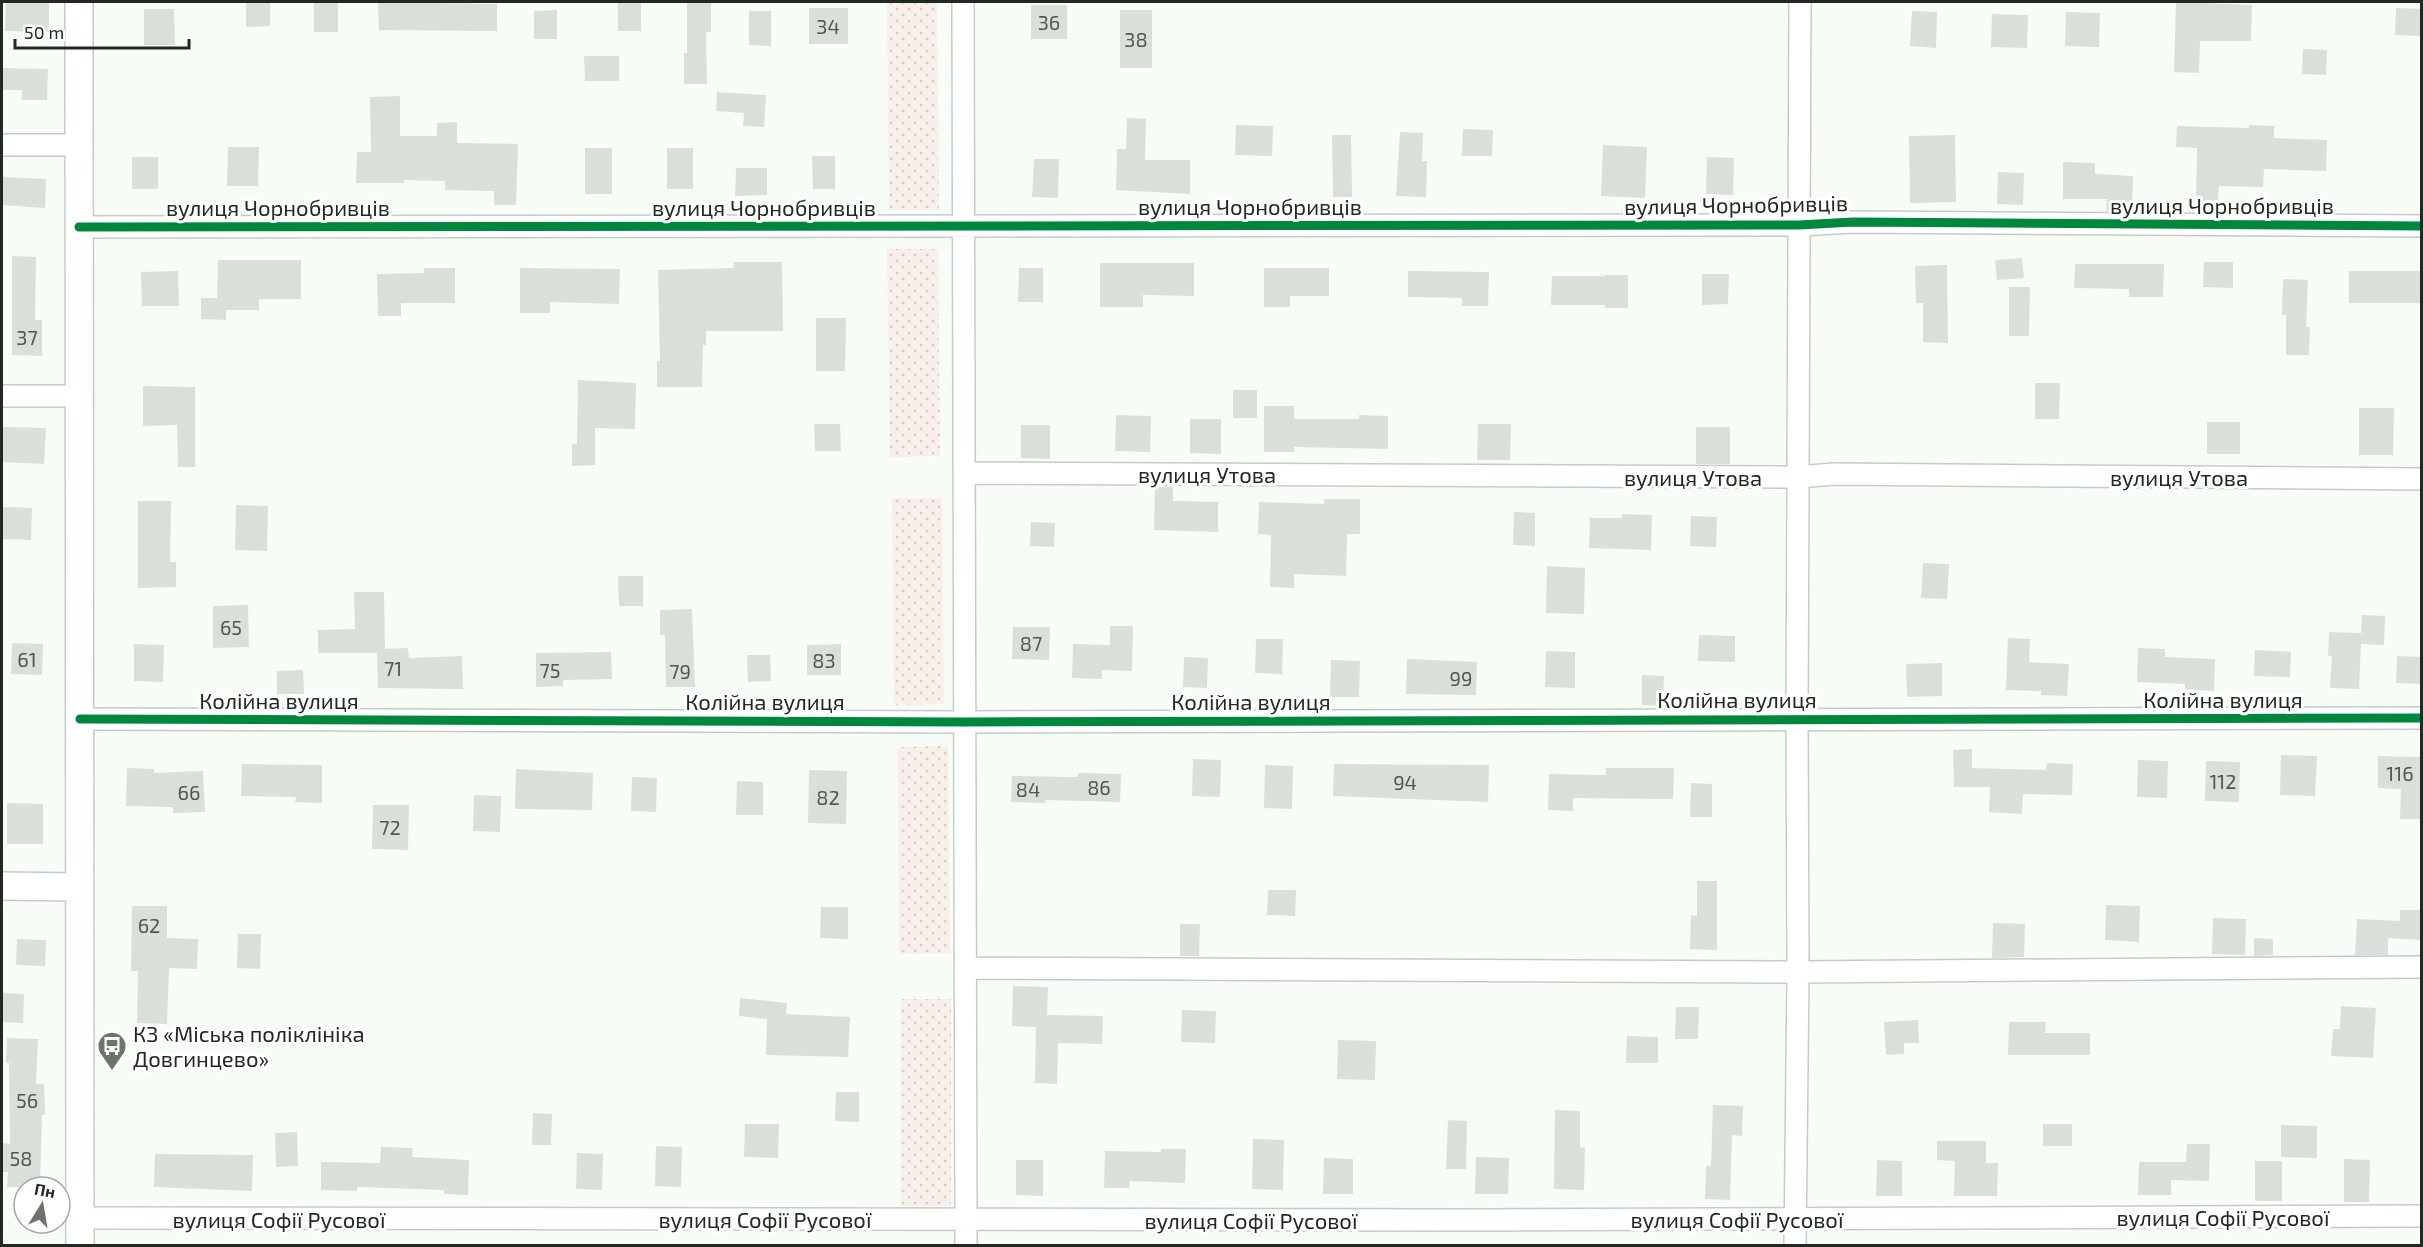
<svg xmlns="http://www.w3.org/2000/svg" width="2423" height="1247" font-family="'Exo 2',sans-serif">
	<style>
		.grass { fill: url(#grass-dots) }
		.building { fill: #d9e0d9 }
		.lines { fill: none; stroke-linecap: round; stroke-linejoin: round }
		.minor-casing { stroke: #c5ccc5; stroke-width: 24 }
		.tertiary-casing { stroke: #c5ccc5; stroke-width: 30 }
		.minor { stroke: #fefffe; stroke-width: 21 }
		.tertiary { stroke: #fefffe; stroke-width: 27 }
		.cycleway-casing { stroke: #fff; stroke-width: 13 }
		.cycleway { stroke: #00873e; stroke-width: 9 }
		.labels { text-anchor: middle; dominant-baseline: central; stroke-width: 6; stroke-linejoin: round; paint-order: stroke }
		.number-label { font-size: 20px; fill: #4f584f }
		.street-label { font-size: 22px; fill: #212a21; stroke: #fff }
		.poi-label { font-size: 22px; fill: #212a21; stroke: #fff; text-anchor: start }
	</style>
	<defs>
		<pattern id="grass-dots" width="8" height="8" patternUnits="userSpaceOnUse" patternTransform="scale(1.5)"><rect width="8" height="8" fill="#f8eeea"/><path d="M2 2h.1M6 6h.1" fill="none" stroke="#d4ccc8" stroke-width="1.8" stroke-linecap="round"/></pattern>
	</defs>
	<rect width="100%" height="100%" fill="#f7fcf7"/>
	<path class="grass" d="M887,3H937L939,210H889Z
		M887,249H938L940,456L890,457Z
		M892,498H942L944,704L894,705Z
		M948,746L950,953L899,954L898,747Z
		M901,999H951V1206H901Z"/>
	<path class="building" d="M6,2H49V32L5,31Z
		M246,2H270V26L246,27Z
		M314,2H338V32H314Z
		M378,2L497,4V31L379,30Z
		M618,2H641V31H618Z
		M687,2H711V32H706L707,84H684V53H687Z
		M2176,2L2252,5L2251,41H2200L2199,73L2174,72Z
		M1031,5H1067V39H1031Z
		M809,8H848V44H809Z
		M2396,8L2421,9V36L2395,35Z
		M144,9H174L175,45H144Z
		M557,10V39H534V11Z
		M1120,10H1152V68H1120Z
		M749,11H771V46L749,45Z
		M1912,11L1937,12L1936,48L1910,46Z
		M2066,12L2100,13L2099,47L2065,46Z
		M1992,14L2028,15L2027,48L1991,47Z
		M2303,49L2327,50L2326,75L2302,74Z
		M584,56H619V81H585Z
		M2,68L48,69L47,100H22V90H2Z
		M717,92L766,95L764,127L743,126L744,113L716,111Z
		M400,96V136H437V123L457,122V143L518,144L516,205H494V191L445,190V181L404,180V183H356L357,152H371L370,97Z
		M1127,118L1146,119L1145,160H1190V194L1116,190L1117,149H1126Z
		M1236,125L1273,126L1272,156L1235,155Z
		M2249,125L2274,126V138L2327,140L2326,171L2264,169L2263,187L2219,186L2218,203L2196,202L2197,148L2176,147L2177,126L2249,128Z
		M1463,129L1493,130L1492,156H1462Z
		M1400,132L1423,133L1422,161H1427L1426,197L1396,196Z
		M1332,135H1351L1352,197H1333Z
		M1955,135L1956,202L1910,203L1909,136Z
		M1603,145L1647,147L1645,198L1601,196Z
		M228,147H259L258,186H227Z
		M585,148H612V194H585Z
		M667,148H693V189H667Z
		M812,156H835V189H813Z
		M132,157H158V189H132Z
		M1707,157L1734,158L1733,195L1706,194Z
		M1034,159H1059L1058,198L1032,197Z
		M2063,162L2095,163V174L2133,176L2132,211L2106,210L2107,199H2063Z
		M736,168H767V195L735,196Z
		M1998,172L2024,173L2023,205L1997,204Z
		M2,177L46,179L45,208L2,205Z
		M12,256L36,257L35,320H42V356L12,355Z
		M2022,258L2024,278L1997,280L1995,260Z
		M218,260H301V299H259V310H226V320L201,319V298H217Z
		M734,262H782L783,331H706V345H703L702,387H657V361H660L658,270L734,268Z
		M2204,262H2233V288L2203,287Z
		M1100,263H1194V296L1143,295V307H1100Z
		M2075,264H2164L2163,297H2129V289L2074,288Z
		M1947,265L1948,343L1923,342V303H1916L1915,266Z
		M424,268H455V303H401V316H378L377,274L424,273Z
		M520,268L620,269L619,304L550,302V313H520Z
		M1019,268H1043V302H1018Z
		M1264,268H1329V296H1290V307H1264Z
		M178,271L179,306H142L141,272Z
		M1408,271L1489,272L1488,306H1462V298L1408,297Z
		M2349,271H2421V303H2349Z
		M1702,274H1729L1728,304L1702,305Z
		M1605,275H1628V308H1605V305H1551L1552,276H1605Z
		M2283,279L2308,280L2306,327H2310L2309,355H2286V315H2282Z
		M2009,287H2030L2029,336H2009Z
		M816,318H846L845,371H816Z
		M578,380L636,383L635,429L595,428V465L572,466V444H577Z
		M2035,383H2060L2059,419H2035Z
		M143,386L195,387V467H178L177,425L143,426Z
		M1233,390H1257V418H1233Z
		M1264,406H1294V419H1359V415L1388,416V449L1294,447V452H1264Z
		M2359,408H2394L2393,455H2359Z
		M1116,415L1151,416L1150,452L1115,451Z
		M1190,419H1221V454L1190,453Z
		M2207,422H2240V454H2207Z
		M814,424H840L841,451H815Z
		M1478,424H1511L1510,460H1477Z
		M1021,425H1050V459L1021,458Z
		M2,427L46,428L44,464L2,462Z
		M1696,427H1730V464H1696Z
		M1155,487H1173V501L1218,502V532L1154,530Z
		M1324,499H1360V534H1347L1346,576L1294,574V588L1270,587L1271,535L1258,534L1259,502L1324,504Z
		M138,501H171L170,562H176V587L138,588Z
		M236,505L268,506L267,551L235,550Z
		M2,507L32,508L31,540L2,539Z
		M1514,512L1535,513V546L1513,545Z
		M1622,514L1652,515L1651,550L1589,548L1590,518H1622Z
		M1691,516L1717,517L1716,547L1690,546Z
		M1031,522L1055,523L1054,547L1030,546Z
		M1923,563L1949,564L1947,599L1921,598Z
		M1547,566L1585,568L1584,614L1546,613Z
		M618,576H643V606H619Z
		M354,592H384L385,649L408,648L409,658L462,656L463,689L378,688L377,653H318V630L355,629Z
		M248,605L249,647L213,648V606Z
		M692,609L695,687H666L665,635H660V610Z
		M2362,615L2385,616L2384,645L2361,644L2359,689L2330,688L2332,656H2328L2329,632L2361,633Z
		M1110,626H1133L1132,671L1102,670V679L1072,678L1073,644L1110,645Z
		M1013,627H1050L1049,660L1012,659Z
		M1699,635L1735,636V662L1698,661Z
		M2008,638L2030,639L2029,662L2069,664L2067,696L2041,695V691L2006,690Z
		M1256,639H1283L1282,674L1255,673Z
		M12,643L43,644L42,675L11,674Z
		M134,644L164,645L163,682L134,681Z
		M841,644V675H807V645Z
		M2138,648L2165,649V657L2215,659L2214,691L2185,689V684L2137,682Z
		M2255,650L2291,652L2290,677L2254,676Z
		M1546,651L1575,652V688L1545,687Z
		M611,652L612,679L563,680V686L536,687V653Z
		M747,655H770L771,681L748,682Z
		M2397,656L2421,657V684L2396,683Z
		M1184,657L1208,658L1207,688L1183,687Z
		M1407,659L1477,662L1476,695L1406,694Z
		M1331,660L1360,661L1359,697H1330Z
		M1942,663V696L1907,697L1906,664Z
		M303,670L304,694H277V671Z
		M1642,675L1664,676L1663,706L1642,705Z
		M1972,749V768L2046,770L2047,763L2073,764L2072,795L2023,794L2022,814L1989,812L1990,787H1954L1953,750Z
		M2281,755L2317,756L2315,796L2280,795Z
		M2378,756L2421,757V819H2400L2401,789L2378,788Z
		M1193,759L1221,760L1220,797L1192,796Z
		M2138,760L2168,761L2167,798L2137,797Z
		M2206,761L2240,762L2239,802L2205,801Z
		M242,764L322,765V803L295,802L296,797L241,796Z
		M1334,764L1489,765L1488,802L1333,796Z
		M1265,765L1293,766L1292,809L1264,808Z
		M127,768L154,769V773L203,771L205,812L173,813V807L126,806Z
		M1606,768H1674L1673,799L1573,798V811L1548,810L1549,774L1606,775Z
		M516,769L593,773L592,810L515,809Z
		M809,770L847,771L846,824L808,823Z
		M1078,773L1121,774L1120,802L1045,800V803L1011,802L1012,776L1078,777Z
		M632,777L657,778L656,812L631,811Z
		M737,781L763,782V815H736Z
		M1691,783L1712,784V817H1690Z
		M474,795L501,796L500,832L473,831Z
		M7,803L43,804V844H7Z
		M373,805H409L408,850L372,849Z
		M1697,881H1717V950L1690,949L1691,915L1697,916Z
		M1268,890H1296L1295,916L1267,915Z
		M2106,905L2140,906L2139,942L2105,940Z
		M132,906H167V938L198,939L197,969L169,968L167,1024L137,1023L138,971H131Z
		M821,907H848V939L820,938Z
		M2400,910H2421V940L2388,938V955H2355L2357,919L2400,921Z
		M2213,918L2246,919L2245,955L2212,954Z
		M1993,923L2025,924L2024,957L1992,958Z
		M1180,924H1200L1199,956H1180Z
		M238,934H261L260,969L237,968Z
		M2254,938L2273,939V955L2254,956Z
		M17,939L46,940L45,966L16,965Z
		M1013,986L1048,987L1047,1015L1103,1016L1102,1044L1058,1043L1057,1084L1035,1083L1036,1027L1012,1026Z
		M2,993L24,994L23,1023L2,1022Z
		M740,998L787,1003L786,1014L850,1017L848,1057L766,1055L767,1019L739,1016Z
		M2341,1006L2376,1008L2373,1058L2331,1056L2333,1029H2340Z
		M1676,1007H1699L1698,1039H1675Z
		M1182,1010L1216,1011L1215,1043L1181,1042Z
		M1918,1020L1919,1043H1904V1054L1886,1055L1884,1022Z
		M2009,1022H2046L2045,1033H2090V1055H2008Z
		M1627,1036L1658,1037V1063H1626Z
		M7,1038L38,1039L36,1084H44L45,1115H42L40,1187H7L8,1172H2V1143L10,1144L9,1063H6Z
		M1338,1040L1376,1041L1375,1080L1337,1079Z
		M836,1092H859V1122L835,1121Z
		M1713,1105L1743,1106L1742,1136L1732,1135L1730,1200L1705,1199L1706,1166H1711Z
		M1555,1110L1580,1111V1147L1585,1148L1584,1190L1554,1189Z
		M533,1113L552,1114L551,1145H532Z
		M1448,1120L1467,1121L1466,1169H1446Z
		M745,1124H779L778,1158L744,1157Z
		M2043,1124H2072V1146H2043Z
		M2281,1125L2317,1126V1158L2281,1157Z
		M297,1132L298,1166L276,1167L275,1133Z
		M1253,1139L1284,1140L1283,1190L1252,1189Z
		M1937,1141H1986V1163H1998L1997,1196H1954L1955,1161L1937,1160Z
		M2187,1144H2210L2209,1181L2171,1180V1195H2138L2139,1162H2186Z
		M656,1146L682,1147L681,1187L655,1186Z
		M381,1147L413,1148L412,1157L469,1160L468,1195L444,1194V1190L357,1187V1191L321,1190V1162L380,1163Z
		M1161,1149H1186L1185,1183L1130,1181L1129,1188H1104L1105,1151L1161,1152Z
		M577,1153L603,1154L602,1190L576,1189Z
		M155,1154L253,1155L252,1191L154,1187Z
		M1476,1157L1509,1158L1508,1194H1475Z
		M1324,1158L1353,1159V1194H1323Z
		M2344,1159L2370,1160L2369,1202H2344Z
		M1016,1160H1043V1196L1016,1195Z
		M1877,1160L1902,1161V1196H1876Z
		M2255,1161H2282V1201H2255Z"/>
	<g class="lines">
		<g class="minor-casing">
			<path id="minor" d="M963,2L966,1246
				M2,145H79
				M79,227L1799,225L1853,222L2422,226
				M2,396H79
				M964,473L1798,477L1834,474L2422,479
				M80,719L965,722L2422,718
				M966,968L1798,972L2422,967
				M80,1218L1488,1220L2422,1216
				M1795,1246L1798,972L1797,718L1800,2"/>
		</g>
		<g class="tertiary-casing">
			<path id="tertiary" d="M79,2L80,1246
				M2,886L80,887"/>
		</g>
		<use href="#minor" class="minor"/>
		<use href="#tertiary" class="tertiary"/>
		<g class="cycleway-casing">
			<path id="cycleway" d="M79,227L1799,225L1853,222L2422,226
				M80,719L965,722L2422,718"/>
		</g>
		<use href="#cycleway" class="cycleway"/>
	</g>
	<defs>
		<g id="bus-pin" transform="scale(1.5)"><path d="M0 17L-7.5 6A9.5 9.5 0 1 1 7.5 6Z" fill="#6c746c" stroke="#fff"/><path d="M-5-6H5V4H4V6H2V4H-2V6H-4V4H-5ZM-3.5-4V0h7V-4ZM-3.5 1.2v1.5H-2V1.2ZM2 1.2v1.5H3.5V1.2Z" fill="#fff"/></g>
	</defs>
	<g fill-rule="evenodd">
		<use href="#bus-pin" x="112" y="1046"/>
	</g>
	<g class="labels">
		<g class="number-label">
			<text x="1049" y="22">36</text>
			<text x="828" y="26">34</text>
			<text x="1136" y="39">38</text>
			<text x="27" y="337">37</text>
			<text x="231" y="627">65</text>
			<text x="1031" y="643">87</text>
			<text x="27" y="659">61</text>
			<text x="824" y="660">83</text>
			<text x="393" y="668">71</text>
			<text x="550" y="670">75</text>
			<text x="680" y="671">79</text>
			<text x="1461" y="678">99</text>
			<text x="2400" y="773">116</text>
			<text x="2223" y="781">112</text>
			<text x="1405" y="782">94</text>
			<text x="1099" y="787">86</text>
			<text x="1028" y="789">84</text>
			<text x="189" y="792">66</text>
			<text x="828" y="797">82</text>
			<text x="390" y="827">72</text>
			<text x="149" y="925">62</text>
			<text x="27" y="1100">56</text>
			<text x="21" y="1158">58</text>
		</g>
		<g class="street-label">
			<text transform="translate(1736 204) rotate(-1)">вулиця Чорнобривців</text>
			<text x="2222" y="205">вулиця Чорнобривців</text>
			<text x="1250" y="206">вулиця Чорнобривців</text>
			<text x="278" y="207">вулиця Чорнобривців</text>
			<text x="764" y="207">вулиця Чорнобривців</text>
			<text x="1207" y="474">вулиця Утова</text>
			<text x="1693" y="477">вулиця Утова</text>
			<text x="2179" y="477">вулиця Утова</text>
			<text x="1737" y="699">Колійна вулиця</text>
			<text x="2223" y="699">Колійна вулиця</text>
			<text x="279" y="700">Колійна вулиця</text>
			<text x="765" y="701">Колійна вулиця</text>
			<text x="1251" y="701">Колійна вулиця</text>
			<text x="2223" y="1217">вулиця Софії Русової</text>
			<text x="279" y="1219">вулиця Софії Русової</text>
			<text x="765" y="1219">вулиця Софії Русової</text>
			<text x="1737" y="1219">вулиця Софії Русової</text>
			<text x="1251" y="1220">вулиця Софії Русової</text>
		</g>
		<g class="poi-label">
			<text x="133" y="1033">КЗ «Міська поліклініка<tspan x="133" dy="25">Довгинцево»</tspan></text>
		</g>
	</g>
	<rect width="2423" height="1247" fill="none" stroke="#212a21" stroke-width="6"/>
	<g transform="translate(42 1205) rotate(11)"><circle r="28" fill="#ffffff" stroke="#a6aaa6" stroke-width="1.5"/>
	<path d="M0-4.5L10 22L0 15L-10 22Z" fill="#6c746c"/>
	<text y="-9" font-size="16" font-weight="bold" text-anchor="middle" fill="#212a21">Пн</text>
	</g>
	<path d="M15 39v9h174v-9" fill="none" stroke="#212a21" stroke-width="3"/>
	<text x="24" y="39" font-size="18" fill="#212a21" stroke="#ffffff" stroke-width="4.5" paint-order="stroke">50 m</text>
</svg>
